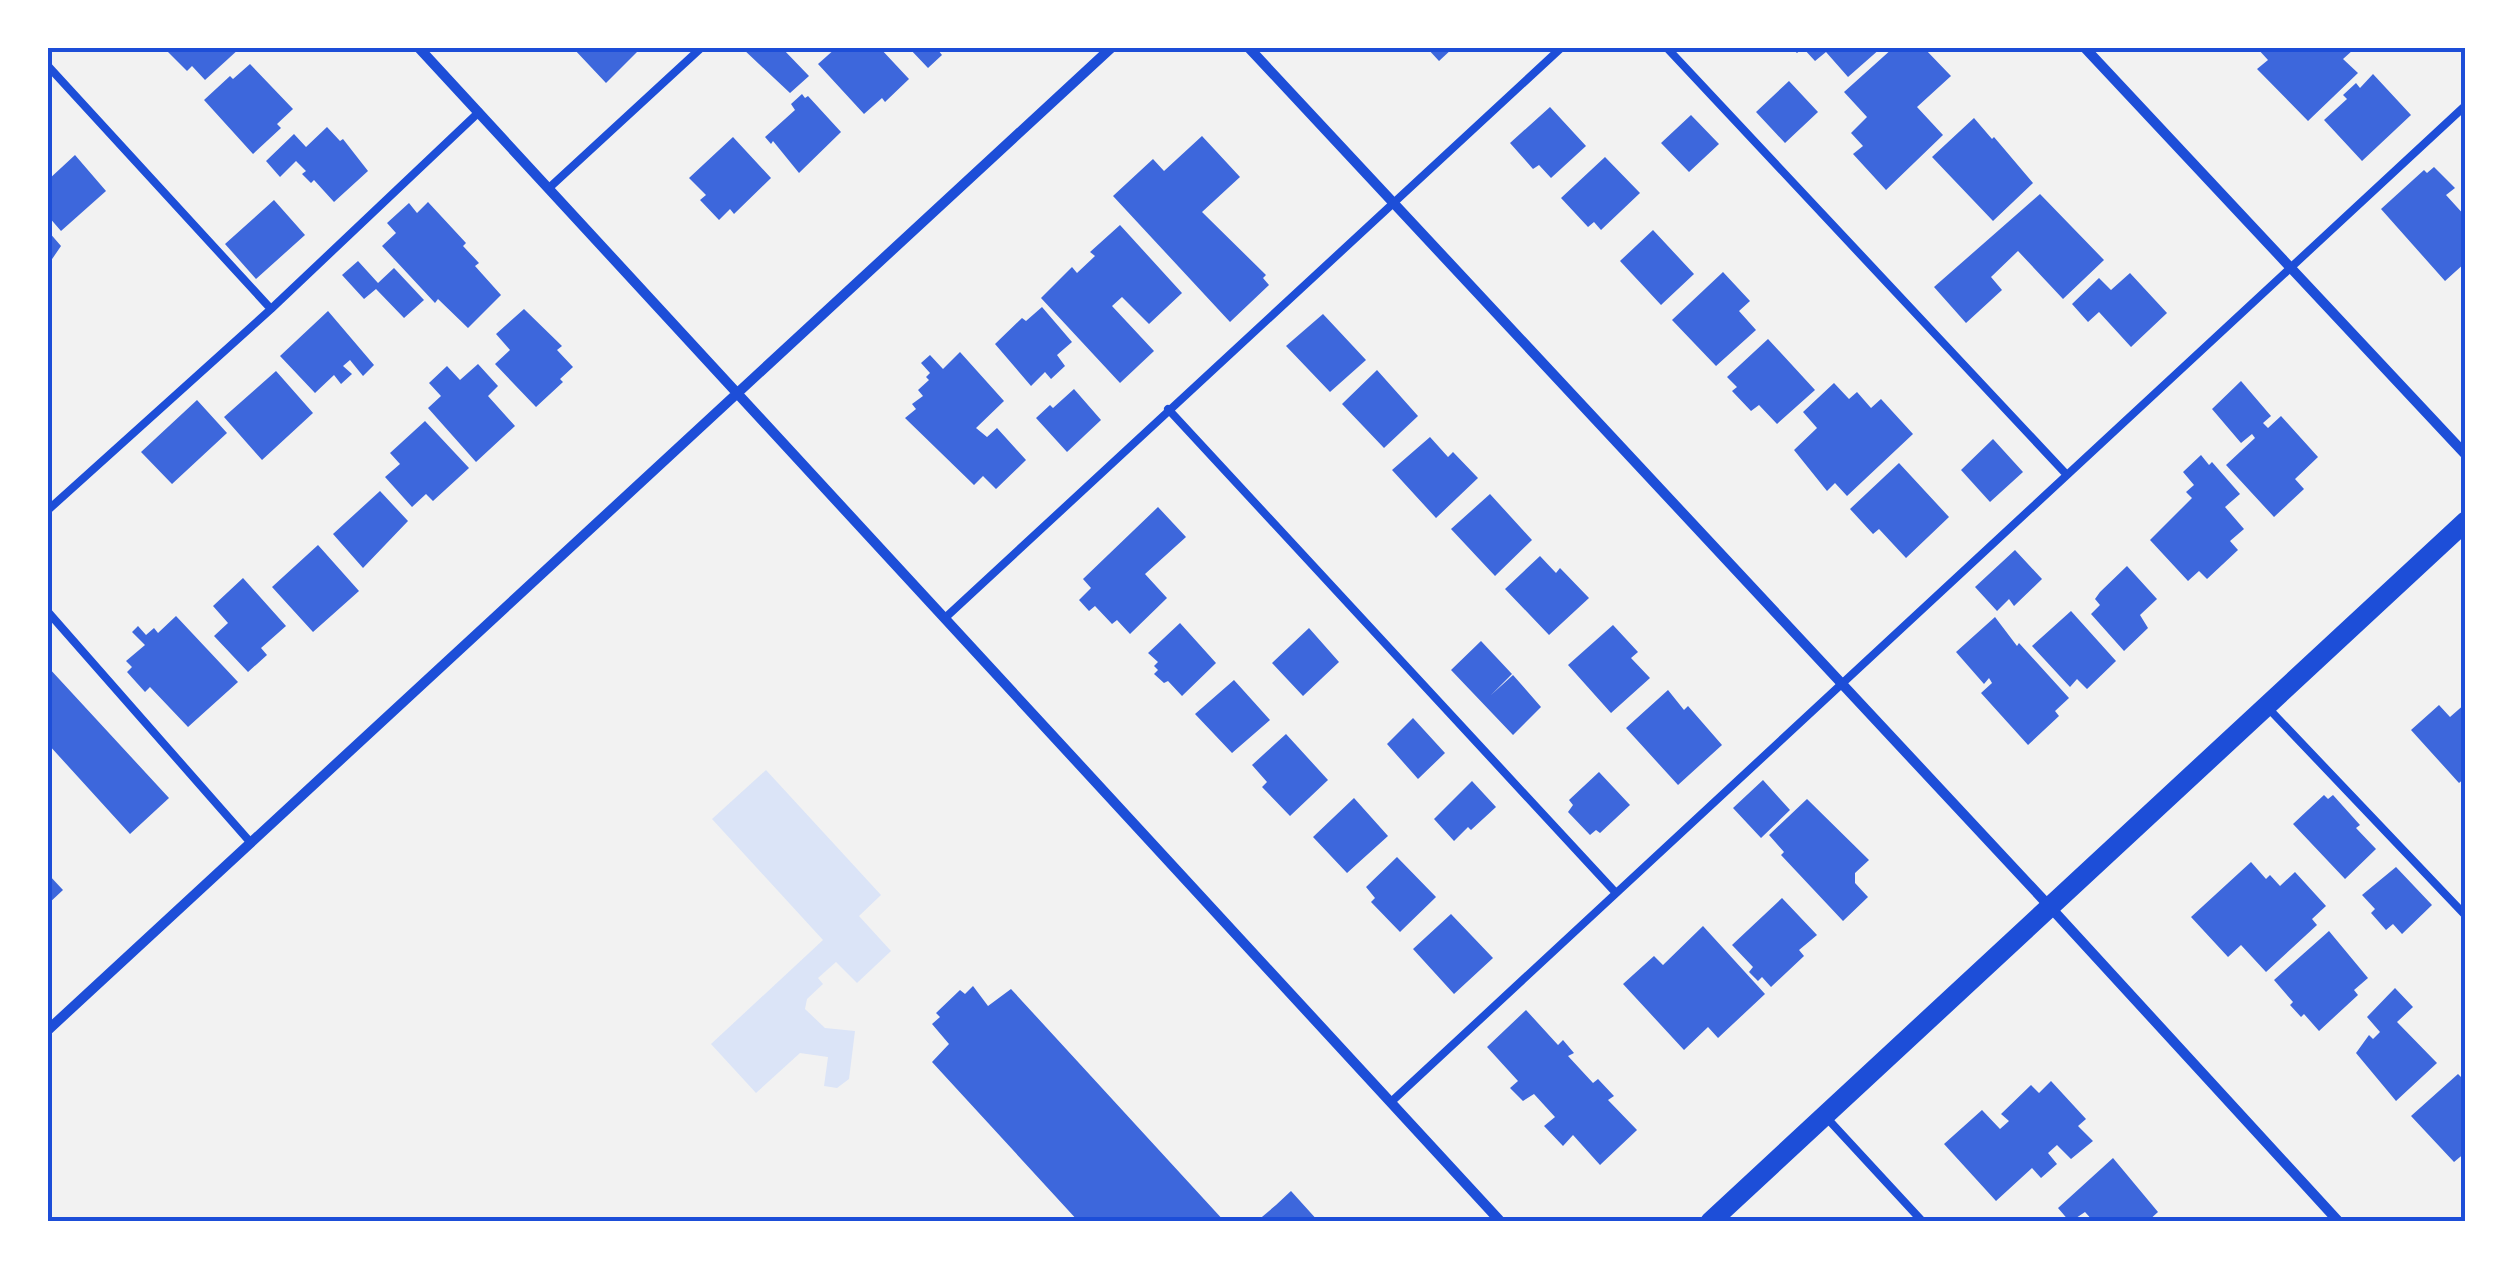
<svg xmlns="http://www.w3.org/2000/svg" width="2513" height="1269" font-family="'IBM Plex Sans',sans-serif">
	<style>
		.green { fill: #dbe4f7 }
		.building { fill: #3d67dc }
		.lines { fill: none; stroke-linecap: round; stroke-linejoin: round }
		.service { stroke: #1d4ed8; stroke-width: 8 }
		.minor { stroke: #1d4ed8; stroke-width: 10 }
		.secondary { stroke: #1d4ed8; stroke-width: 20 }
		.neatline { fill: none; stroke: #1d4ed8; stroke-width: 4 }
	</style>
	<rect width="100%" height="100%" fill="#f2f2f2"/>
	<path class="green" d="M766,770L881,895L859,916L891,951L857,983L836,962L818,978L823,984L807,999L805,1009L825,1028L855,1031L849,1079L837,1088L824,1086L828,1057L800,1053L756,1093L711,1044L823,940L712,819Z"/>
	<path class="building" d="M164,48H240L205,80L192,66L187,71Z
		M573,48H641L606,83Z
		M742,48H782L809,76L790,93Z
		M836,48H880L909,79L885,102L882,98L864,114L818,64Z
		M909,48H941L938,50L942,55L928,68Z
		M1427,48H1453L1439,61Z
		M1791,48H1881L1848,77L1826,52L1815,61L1803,48L1797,53Z
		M1893,48H1924L1951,76L1917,107L1943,135L1886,190L1853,154L1863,146L1851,133L1867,117L1844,92Z
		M2257,48H2350L2353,50L2343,59L2358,73L2308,121L2257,69L2268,60Z
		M250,64L293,109L277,124L281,128L253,154L204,100L230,76L233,79Z
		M2373,74L2411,115L2362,161L2324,120L2347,99L2343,95L2356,83L2360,88Z
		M1789,81L1818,112L1785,143L1756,112Z
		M802,94L805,98L808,96L841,132L799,173L773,141L771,144L765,137L795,110L791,104Z
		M1550,107L1586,146L1551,178L1539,165L1533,169L1510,143Z
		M1691,115L1719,144L1689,172L1661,143Z
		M1974,118L1992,139L1994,137L2033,183L1993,221L1932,157Z
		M327,127L340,141L343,139L368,171L334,202L314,180L311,183L302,174L306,171L296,161L280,177L266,161L294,134L306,147Z
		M1202,136L1240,177L1202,212L1266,275L1263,278L1269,285L1230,322L1113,196L1153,159L1164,171Z
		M733,137L771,178L734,214L730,209L719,220L700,200L706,195L689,178Z
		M75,155L106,191L61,231L48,216V180Z
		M1605,157L1640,193L1601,230L1594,222L1588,227L1561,198Z
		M2434,167L2455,188L2446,195L2466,217V262L2445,281L2381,209L2424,170L2427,173Z
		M2040,194L2104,260L2063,299L2018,251L1991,277L2002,290L1966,323L1934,287Z
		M274,200L305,235L256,279L225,244Z
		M428,202L466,243L463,246L479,263L475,266L501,295L468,328L438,299L435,303L382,246L396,233L387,223L409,203L417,213Z
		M1120,225L1182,293L1149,324L1122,297L1112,306L1154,351L1120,383L1041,298L1072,267L1077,273L1095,256L1090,252Z
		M1653,230L1694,274L1661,305L1620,261Z
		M48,231L61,246L48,265Z
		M358,261L378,283L394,268L424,300L404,318L376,289L364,299L342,275Z
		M1723,272L1750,301L1739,311L1756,330L1716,366L1672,320Z
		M2130,273L2167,313L2131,347L2099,312L2088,322L2072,304L2099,278L2111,290Z
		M1042,307L1072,342L1057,355L1065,366L1051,379L1045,372L1031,386L995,344L1022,318L1026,321Z
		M524,309L562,346L557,350L573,367L560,379L563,382L536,407L495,364L510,350L496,334Z
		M328,311L374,365L363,376L350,360L343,366L352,374L341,384L334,375L315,393L280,356Z
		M1323,314L1366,360L1330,392L1286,346Z
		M1768,339L1815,390L1777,424L1759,405L1751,411L1732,391L1737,387L1727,377Z
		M960,352L1004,401L976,428L987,437L997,428L1026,460L996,489L983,476L974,485L905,418L916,409L912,404L923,396L918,390L929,380L926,377L930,373L921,363L930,355L943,369Z
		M478,364L498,386L488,396L515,426L476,462L428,408L441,396L429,383L447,366L460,380Z
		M1377,370L1418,416L1384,448L1342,404Z
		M276,371L313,413L262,460L224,417Z
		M2241,381L2271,416L2263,423L2268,428L2281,416L2318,457L2295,479L2304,489L2274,517L2226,465L2255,438L2252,434L2241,443L2212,409Z
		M1834,383L1849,399L1857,392L1871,408L1881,399L1913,434L1847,496L1835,483L1827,491L1794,450L1817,428L1803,412Z
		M1074,389L1101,420L1067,452L1036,418L1050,405L1053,408Z
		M197,400L227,433L172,484L141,452Z
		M425,421L469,468L433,501L426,494L412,507L385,477L400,464L390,453Z
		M1430,437L1448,457L1453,452L1478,478L1436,518L1392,470Z
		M1993,439L2023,472L1990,502L1961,470Z
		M2201,455L2209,465L2212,462L2240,494L2225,507L2244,529L2230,541L2238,550L2207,579L2199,571L2188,581L2150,540L2192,498L2186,492L2194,485L2183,472Z
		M1899,463L1949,517L1906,558L1879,529L1873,534L1850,509Z
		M380,491L408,521L363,568L333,534Z
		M1490,494L1532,540L1495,576L1451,529Z
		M1158,507L1186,537L1145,574L1167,598L1130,634L1117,620L1112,624L1095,606L1089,611L1079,600L1091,588L1083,579Z
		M318,545L359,591L313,632L272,587Z
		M2015,550L2042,579L2014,606L2009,599L1997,611L1975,587Z
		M1540,556L1556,573L1560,568L1589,598L1549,635L1505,589Z
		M2127,566L2157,599L2140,615L2148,628L2124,651L2091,614L2100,605L2095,599L2100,592Z
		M243,578L286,626L261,648L267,655L248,672L214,636L228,623L213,606Z
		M2071,611L2116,661L2087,689L2077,679L2070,687L2032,646Z
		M176,616L238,682L188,727L150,687L145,692L127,672L132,667L126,661L145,645L132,632L138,626L146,635L154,628L158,633Z
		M1995,617L2017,646L2019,643L2069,698L2055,711L2059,716L2028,745L1981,693L1992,683L1989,678L1984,684L1956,652Z
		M1180,623L1216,663L1182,696L1168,681L1164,683L1154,674L1158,670L1154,666L1158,662L1148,653Z
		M1613,625L1638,652L1631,658L1650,678L1611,713L1568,665Z
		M1309,628L1339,662L1303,696L1272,663Z
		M1481,641L1512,674L1491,695L1513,675L1541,707L1513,735L1451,670Z
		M48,667L169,798L130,834L48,744Z
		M1234,680L1270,720L1232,753L1195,714Z
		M1668,690L1684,710L1688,706L1722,745L1678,785L1626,728Z
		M2466,703V777L2459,783L2411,730L2439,705L2450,717Z
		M1413,718L1445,753L1418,779L1387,744Z
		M1286,734L1328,780L1290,816L1262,787L1267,782L1252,765Z
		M1599,772L1630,805L1600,833L1596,830L1590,835L1568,812L1573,805L1569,800Z
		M1763,780L1790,810L1761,838L1733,808Z
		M1472,781L1496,807L1471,830L1468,827L1454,841L1434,819Z
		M2324,795L2328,799L2333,795L2360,825L2356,828L2376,849L2345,879L2293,824Z
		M1354,798L1388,836L1347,873L1313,837Z
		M1807,799L1869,860L1855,873V883L1868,897L1843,921L1781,855L1784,852L1769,835Z
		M1397,857L1436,897L1400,932L1371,902L1375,898L1366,887Z
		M2251,862L2266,879L2270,875L2280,886L2295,872L2326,906L2312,919L2317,925L2266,972L2241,945L2228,957L2191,917Z
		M2396,867L2432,905L2402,934L2393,924L2386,930L2371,913L2375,909L2362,895Z
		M48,874L63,890L48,904Z
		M1782,898L1817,935L1799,950L1804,956L1771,987L1762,977L1758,981L1749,972L1753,967L1732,945Z
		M1451,914L1493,958L1454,994L1413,949Z
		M1703,926L1765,994L1718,1038L1708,1027L1684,1050L1623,984L1654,956L1663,965Z
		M2329,931L2368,978L2354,990L2358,995L2319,1031L2304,1014L2301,1017L2290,1005L2293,1002L2274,980Z
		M973,986L988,1006L1011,989L1225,1222H1079L932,1062L949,1044L932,1024L940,1017L936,1013L960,990L965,994Z
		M2395,988L2413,1007L2397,1022L2437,1063L2396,1101L2356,1053L2369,1035L2373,1039L2380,1032L2367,1017Z
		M1526,1010L1558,1045L1563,1040L1574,1053L1568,1056L1593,1083L1598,1079L1614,1096L1608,1100L1637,1130L1600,1165L1573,1135L1563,1146L1544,1126L1555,1117L1534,1094L1523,1101L1510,1088L1518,1081L1487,1047Z
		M2458,1074L2466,1082V1152L2454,1162L2411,1116Z
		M2051,1081L2086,1119L2078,1126L2093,1141L2071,1159L2057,1145L2048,1153L2057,1164L2041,1178L2032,1168L1996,1201L1944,1144L1982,1110L2000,1129L2009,1121L2001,1114L2031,1085L2039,1093Z
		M2113,1158L2158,1212L2147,1222H2094L2085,1212L2070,1222L2058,1208Z
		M1291,1191L1319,1222H1256L1276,1205Z"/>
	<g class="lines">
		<path class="service" d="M1667,48L2067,475
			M48,66L271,309
			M549,188L701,48
			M1168,409L1616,893
			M48,510L271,309L479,112
			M48,612L251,843
			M945,618L1561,48
			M2269,709L2466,916
			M1391,1102L2466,105
			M1825,1116L1923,1222"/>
		<path class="minor" d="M419,48L1501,1222
			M1249,48L2051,908L2339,1222
			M2085,48L2466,455
			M48,1030L1111,48"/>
		<path class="secondary" d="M1710,1222L2466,521"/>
	</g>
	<rect width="2513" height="1269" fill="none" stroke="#ffffff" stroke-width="100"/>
	<rect x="50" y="50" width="2413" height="1169" class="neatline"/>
</svg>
